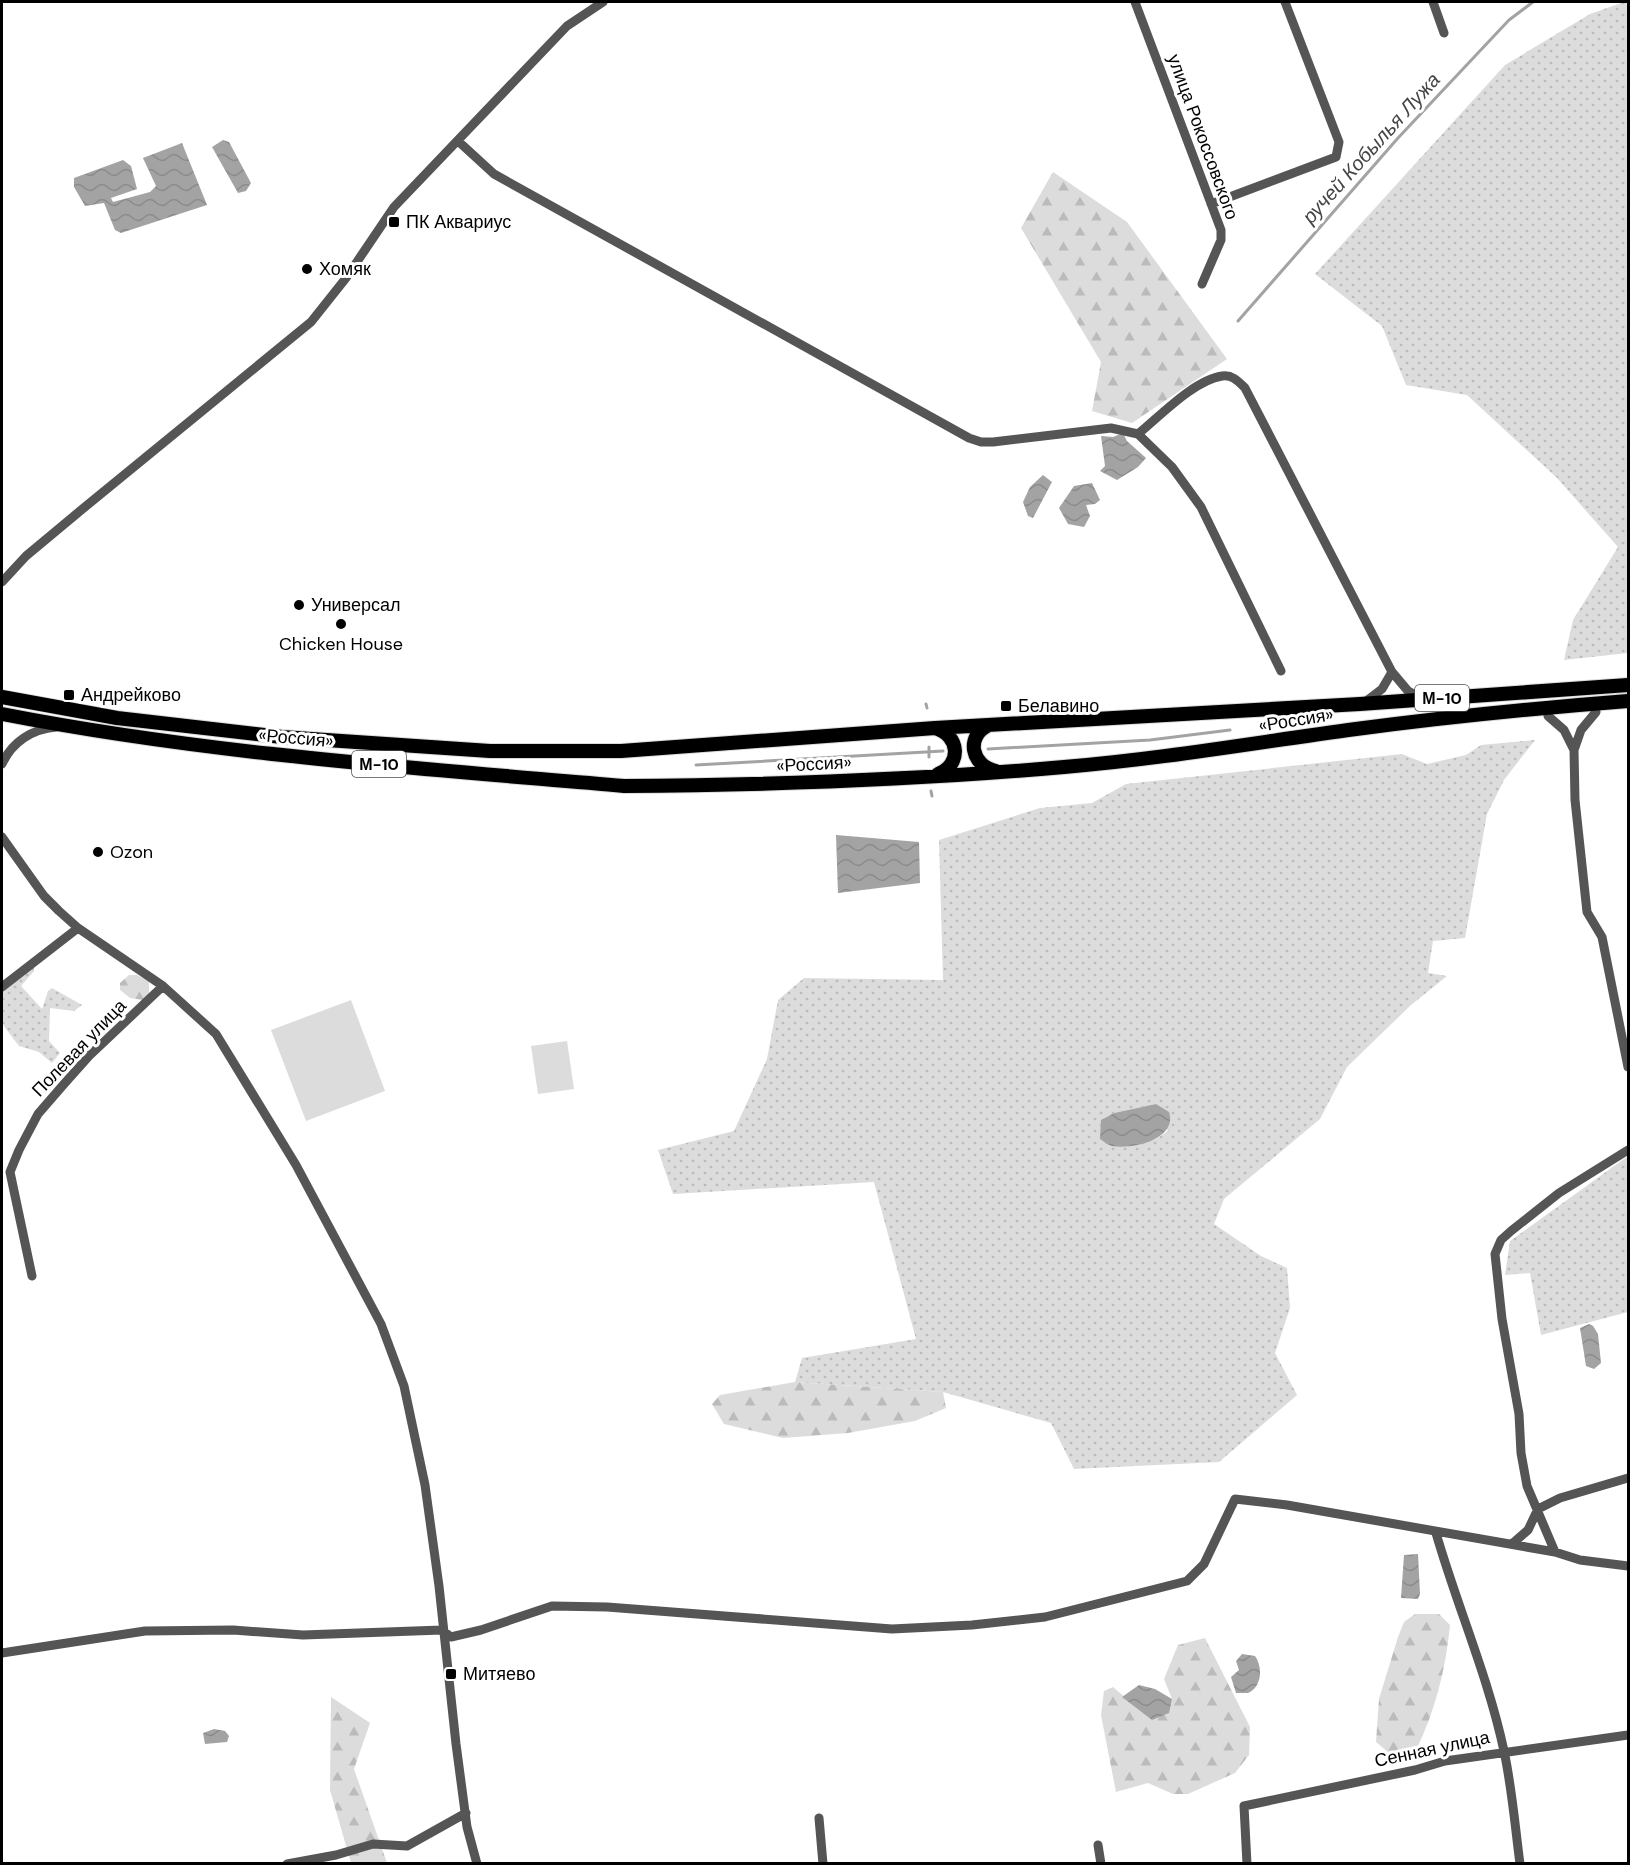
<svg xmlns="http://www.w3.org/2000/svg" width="1630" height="1865" font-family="'DM Sans',sans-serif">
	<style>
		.grass { fill: url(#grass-dots); fill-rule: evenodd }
		.forest { fill: url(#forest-firs) }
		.garden { fill: #dcdcdc }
		.water { fill: url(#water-waves) }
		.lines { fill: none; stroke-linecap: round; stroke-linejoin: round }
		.stream { stroke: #a3a3a3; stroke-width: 3 }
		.highway-casing { stroke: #dbdbdb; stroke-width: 16 }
		.minor { stroke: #555; stroke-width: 9 }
		.highway { stroke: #000; stroke-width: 14 }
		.poi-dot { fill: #000; stroke: #fff; stroke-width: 2 }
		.labels { text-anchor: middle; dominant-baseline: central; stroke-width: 6; stroke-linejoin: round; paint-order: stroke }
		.shield { fill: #fff; stroke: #4c4c4c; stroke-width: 1.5 }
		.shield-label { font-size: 16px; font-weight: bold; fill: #000 }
		.street-label { font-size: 18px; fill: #000; stroke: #fff }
		.poi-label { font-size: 18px; fill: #000; stroke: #fff; text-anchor: start }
		.water-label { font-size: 20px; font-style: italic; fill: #444; stroke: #fff }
	</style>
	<defs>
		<pattern id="grass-dots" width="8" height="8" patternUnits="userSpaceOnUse" patternTransform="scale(1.5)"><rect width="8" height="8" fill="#dcdcdc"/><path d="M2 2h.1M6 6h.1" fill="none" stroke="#bbb" stroke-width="1.8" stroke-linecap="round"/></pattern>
		<pattern id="forest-firs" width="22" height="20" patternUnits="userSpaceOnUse" patternTransform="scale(1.5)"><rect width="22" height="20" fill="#dcdcdc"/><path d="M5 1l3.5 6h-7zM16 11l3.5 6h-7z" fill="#bbb"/></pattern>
		<pattern id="water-waves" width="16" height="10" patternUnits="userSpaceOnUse" patternTransform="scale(1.5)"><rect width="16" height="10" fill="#a3a3a3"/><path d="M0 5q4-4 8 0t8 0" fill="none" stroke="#8b8b8b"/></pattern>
	</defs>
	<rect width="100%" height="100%" fill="#fff"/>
	<path class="grass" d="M1624,2H1628V653L1564,660L1573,620L1618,547L1557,478L1467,395L1406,385L1382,326L1315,274L1505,65L1590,14Z
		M1535,740L1504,780L1487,814L1465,938L1433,941L1428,973L1447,976L1411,1005L1347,1067L1320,1119L1224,1199L1214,1224L1261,1256L1287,1268L1290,1308L1275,1353L1297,1395L1219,1462L1074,1469L1051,1423L943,1392L795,1382L802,1358L916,1339L874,1182L673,1194L658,1150L734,1131L767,1059L778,1000L804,978L943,980L939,840L1040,808L1092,803L1126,784L1402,754L1427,764L1466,755L1481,745ZM1156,1104L1168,1131L1156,1139L1131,1145L1101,1120L1114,1113Z
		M34,967V971L21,986L42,1009L48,991L52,988L82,1005L74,1011L50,1008L49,1041L60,1053L52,1063L39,1052L19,1046L6,1029L2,1022V992Z
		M1628,1156V1312L1541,1335L1530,1273L1505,1275L1510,1241Z"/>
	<path class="forest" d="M1053,172L1127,222L1227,359L1132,423L1092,411L1101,362L1021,228Z
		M129,975H137L149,981V994L143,1000L130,998L120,990V983Z
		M795,1382L943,1392L946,1408L915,1421L848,1433L783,1438L724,1424L712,1404L720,1395Z
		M1415,1614H1439L1450,1625C1446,1668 1435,1712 1416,1750L1396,1759L1376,1742L1379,1699L1398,1637L1404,1622Z
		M1205,1638L1250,1727L1249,1755L1235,1773L1188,1794H1173L1148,1783L1116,1792L1101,1715L1104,1691L1113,1687L1152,1720L1172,1699L1164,1679L1178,1645Z
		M331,1697L370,1723L354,1769L387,1863H351L330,1790Z"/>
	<path class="garden" d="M351,1000L385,1091L306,1121L271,1030Z
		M567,1041L574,1089L538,1094L531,1046Z"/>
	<path class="water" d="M223,140L229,142L251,183L246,191L238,193L212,147Z
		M182,143L207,205L121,233L115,230L104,203L85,206L74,187V178L123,160L131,166L137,189L111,198L113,202L150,192L156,186L143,158Z
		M1123,433L1127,441L1146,458L1138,467L1117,480L1100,471L1105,466L1101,436L1113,437Z
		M1043,475L1052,482L1033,518L1028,516L1023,502L1030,487Z
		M1092,483L1100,500L1095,504L1086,505L1090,516L1084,527L1068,524L1059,508L1074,486Z
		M836,835L919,842L920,883L838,893Z
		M1156,1104L1169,1112C1178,1139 1133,1150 1112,1146C1108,1145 1103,1141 1100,1139L1101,1120L1114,1113Z
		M1589,1324L1593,1326L1598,1334L1601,1363L1594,1369L1586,1366L1580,1328Z
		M1418,1554L1420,1594L1418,1599L1401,1598L1404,1555Z
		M1242,1654L1255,1656C1263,1667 1262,1687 1248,1693H1236L1231,1677L1239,1670L1236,1661Z
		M1139,1685L1155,1689L1172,1699L1169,1713L1152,1720L1122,1697Z
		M214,1729L225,1731L229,1736L227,1742L205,1744L203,1733Z"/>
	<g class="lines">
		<path class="stream" d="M1238,321L1398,138L1509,20L1533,2
			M926,704L927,708
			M929,747V757
			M988,749L1150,740L1230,730
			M696,765L943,751
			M931,791L932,796"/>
		<g class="highway-casing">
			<path id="highway" d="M2,697L117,718L282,737L490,751H621L935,728L1360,704L1628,685
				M2,714C207,754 416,768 624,786C771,785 918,780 1064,767C1162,759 1259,742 1356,729C1447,717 1537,708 1628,701
				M989,725C965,736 971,766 996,771
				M935,728C960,735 962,765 938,774"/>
		</g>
		<path class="minor" d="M1135,2L1221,230V240L1202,284
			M1433,2L1444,33
			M458,141L494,174L969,438L981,442H993L1111,428L1138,434L1172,467L1201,507L1281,671
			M1211,204L1336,157L1339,142L1285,2
			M1138,434C1159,417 1194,380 1222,376C1232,374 1239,382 1245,388L1392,672L1408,691L1423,699
			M2,582L26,556L80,511L311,322L346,278L394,207L567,26L603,2
			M1365,702L1382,689L1392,672
			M1596,712L1581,730L1574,750L1575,800L1587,912L1602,937L1628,1067
			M1548,716L1564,730L1574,750
			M2,764C12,742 32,729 56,727
			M2,837L44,896L59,911L78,928L163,986L216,1034L296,1165L381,1324L404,1386L425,1485L439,1586L456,1744L467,1827L477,1864
			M2,987L78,928
			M32,1276L10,1172L19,1150L38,1114L64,1084L89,1056L163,986
			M1436,1533C1457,1606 1488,1676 1504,1751C1512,1788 1515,1826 1520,1864
			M1512,1544L1528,1530L1538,1509L1560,1498L1628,1478
			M1555,1552L1527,1486L1521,1453L1519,1414L1502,1319L1495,1254L1501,1240L1511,1231L1559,1193L1628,1150
			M2,1653L145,1631L233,1630L303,1635L442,1630L451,1637L481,1630L552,1606L607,1607L892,1629L972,1625L1045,1617L1187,1581L1204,1564L1235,1499L1287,1505L1555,1552L1580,1560L1628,1566
			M819,1818L823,1864
			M1098,1845L1101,1864
			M287,1864L336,1855L373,1844L407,1846L466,1813
			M1247,1864L1244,1806L1415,1770L1445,1761L1628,1735"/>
		<use href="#highway" class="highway"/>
	</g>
	<g class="poi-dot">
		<rect x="388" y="216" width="12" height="12" rx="3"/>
		<circle cx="307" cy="269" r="6"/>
		<circle cx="299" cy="605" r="6"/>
		<circle cx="341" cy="624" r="6"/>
		<rect x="63" y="689" width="12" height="12" rx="3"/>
		<rect x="1000" y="700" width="12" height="12" rx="3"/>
		<circle cx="98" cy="852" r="6"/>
		<rect x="445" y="1668" width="12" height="12" rx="3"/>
	</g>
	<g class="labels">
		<g class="shield">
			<rect x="1415" y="685" width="54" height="26" rx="4.5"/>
			<rect x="352" y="751" width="54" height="26" rx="4.5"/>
		</g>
		<g class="shield-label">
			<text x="1442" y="698">М-10</text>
			<text x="379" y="764">М-10</text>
		</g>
		<g class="street-label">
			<text transform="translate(1203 137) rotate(70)">улица Рокоссовского</text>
			<text transform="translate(1296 720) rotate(-9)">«Россия»</text>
			<text transform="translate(296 738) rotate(5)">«Россия»</text>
			<text transform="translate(814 764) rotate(-3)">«Россия»</text>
			<text transform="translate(79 1048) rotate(-46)">Полевая улица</text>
			<text transform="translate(1432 1749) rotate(-12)">Сенная улица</text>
		</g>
		<g class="poi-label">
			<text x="406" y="222">ПК Аквариус</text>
			<text x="319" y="269">Хомяк</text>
			<text x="311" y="605">Универсал</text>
			<text x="341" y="644" text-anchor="middle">Chicken House</text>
			<text x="81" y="695">Андрейково</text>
			<text x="1018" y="706">Белавино</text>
			<text x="110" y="852">Ozon</text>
			<text x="463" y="1674">Митяево</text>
		</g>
		<g class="water-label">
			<text transform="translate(1371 148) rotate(-48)">ручей Кобылья Лужа</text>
		</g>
	</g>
	<rect width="1630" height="1865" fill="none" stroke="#000000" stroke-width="6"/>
</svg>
